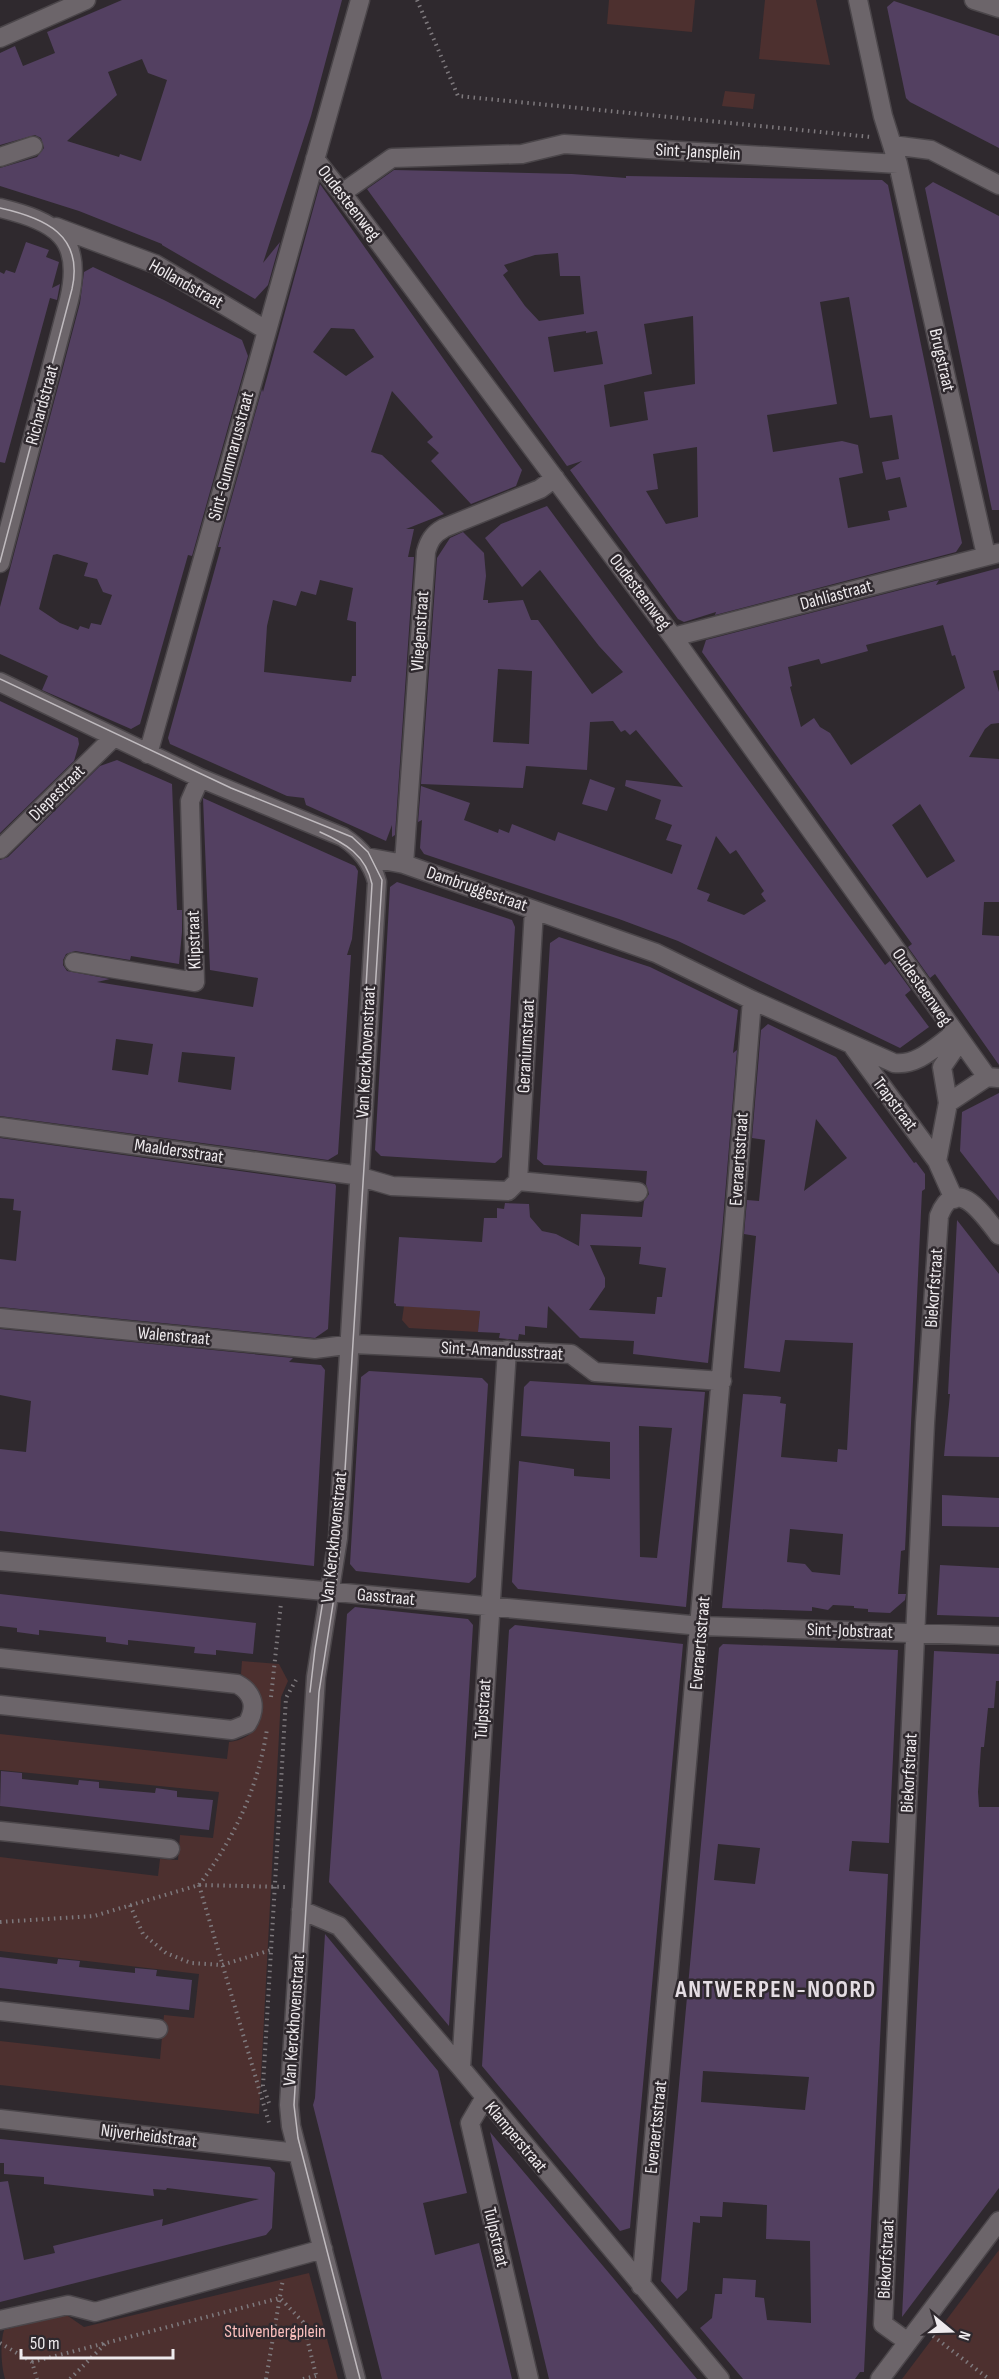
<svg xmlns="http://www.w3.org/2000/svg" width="999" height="2379" font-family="'Sofia Sans Condensed',sans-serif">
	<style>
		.green { fill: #4d302f }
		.building { fill: #534061; fill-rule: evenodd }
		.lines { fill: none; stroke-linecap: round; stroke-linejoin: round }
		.minor-casing { stroke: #4b464a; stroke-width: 21 }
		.path { stroke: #7e797d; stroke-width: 4; stroke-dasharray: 1.5 4.5; stroke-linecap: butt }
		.minor { stroke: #6c656a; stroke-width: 18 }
		.tram { stroke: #c0bbbf; stroke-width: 1.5 }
		.labels { text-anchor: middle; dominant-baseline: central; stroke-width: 5; stroke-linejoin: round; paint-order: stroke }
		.street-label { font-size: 18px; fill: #eeeaed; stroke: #2f292e }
		.park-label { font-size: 18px; fill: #fbbfbd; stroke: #2f292e }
		.district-label { font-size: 24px; font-weight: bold; letter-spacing: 1.5px; fill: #e4dde3; stroke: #2f292e }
	</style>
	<rect width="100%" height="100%" fill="#2f292e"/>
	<path class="green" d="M609,0H695L692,32L607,24Z
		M765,0H816L830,65L759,59Z
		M725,91L755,94L753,109L722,106Z
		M404,1306L480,1311L478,1332L409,1328L402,1320Z
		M242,1661L279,1664L288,1681L281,1697L259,2114L0,2085V2041L160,2059L164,2015L194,2018L199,1974L0,1951V1857L158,1876L160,1859L178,1860L180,1835L213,1838L219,1792L0,1770V1734L227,1759L229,1742C268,1738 271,1694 241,1674Z
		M999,2250V2379H902Z
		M309,2273L338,2379H5C1,2365 0,2343 4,2330L65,2314L84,2327Z"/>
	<path class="building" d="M122,0H342L311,116L263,263L280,242L268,285L255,299L162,245V244L79,211L0,186V168L37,157L44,148L41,138L35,135L0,145V53L15,46L23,66L55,53L47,32ZM142,59L148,73L167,80L141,161L120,154L119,157L67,141L117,95L108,72Z
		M894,1L999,36V148L910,102L906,98L887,7Z
		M394,170L572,174L626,178V176L882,180L888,185L962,543L956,552L715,615L716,612L684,622L678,619L570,470L582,461L567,466L367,189ZM558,253L560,276H580L584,314L539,321L525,306L503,275L508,271L504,265L535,255ZM849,297L870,418L892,415L899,459L882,462L886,480L900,477L907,507L888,511L890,520L848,528L839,478L863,473L858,445L842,441L773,452L767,415L837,404L820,302ZM693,316L695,384L644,392L648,420L610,427L604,385L652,374L644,324ZM586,331V333L597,331L603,364L554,372L548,337ZM697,447L698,517L666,524L646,491L658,489L653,454Z
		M933,182L999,216V510H992L925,188Z
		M320,184L522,470L516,486L471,504L431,461L439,453L427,442L433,437L392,391L371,452L382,455L444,514L406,529H414L408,557H414L395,835L392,837V825L386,841L306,805L304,798L287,796L170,744L168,738L221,547H218L262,389L263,392ZM331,328L354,329L374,357L346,376L313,352ZM320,580L353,588L347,620L356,622V676H352L351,682L264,672L267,626L273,600L296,606L301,591L316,595Z
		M26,242L49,250L46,257L59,262L52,288L60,284L57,300L50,298L5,463L0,462V272L4,274L6,270L15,273Z
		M93,267L164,300L242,340L248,356L192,556L188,555L140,724L131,729L42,690L48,676L0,654V607L80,303L84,272ZM57,554L88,563L84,576L97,579L103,592L112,595L101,625L91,623L89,629L80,626L78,630L60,623L39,609L53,555Z
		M547,506L885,965L890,961L911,990L905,995L929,1027L900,1048L678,941L619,919L424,854L420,848L422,820L418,822L421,786L470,803L464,820L498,833L499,829L509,833L512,824L555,841L558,832L672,874L682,845L666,840L672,825L655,819L661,800L625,786L626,780L683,787L636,730L630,735L625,730L621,732L613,721L590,722L587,770L526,766L523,788L421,784L437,558L450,538L463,532L484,553L486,576L483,600H488V603L523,600L531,620H538L592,694L623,672L599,646L540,570L522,587L485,538L501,524ZM498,669L532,671L529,744L493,742ZM716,836L730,854L736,850L764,891L761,894L766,901L744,915L707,901L710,894L697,889Z
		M999,568V670L993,671L999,692V723L991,724L985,729L969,757L999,759V902H984L982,935L999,936V1065L935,974L930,978L908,947L912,944L702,652L706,640L939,580L936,585ZM943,625L952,656L955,655L965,688L851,765L830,733L820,727L814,718L801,727L790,687L792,686L788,667L819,659L821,664L868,651L866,645ZM920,804L955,861L927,878L892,825Z
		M0,701L78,738L79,744L74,761L0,833Z
		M117,760L172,784L177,910H182V932L179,964L131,956L130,960L75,951L66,954L63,960V965L67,971L110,979L97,982L253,1007L258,978L210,970L203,798L355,866L358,871L352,939L347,955H351L338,1154L328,1160L0,1116V860L8,857L100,766ZM116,1039L153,1044L148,1075L112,1070ZM182,1052L235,1057L231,1090L178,1082Z
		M590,779L615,788L607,811L582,804Z
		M397,882L512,920L515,927L502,1157L495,1163L381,1156L375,1150L390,887Z
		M559,937L650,967L738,1010L733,1053L737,1050L722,1232L708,1363L633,1354L634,1341L580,1338L548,1306L547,1328L525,1326V1335L519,1334L518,1340L499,1338L500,1333L478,1332L480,1311L396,1306V1304L394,1303L399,1237L482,1242L484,1218H497V1208L504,1209L505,1203L529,1204L530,1217L542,1231L556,1234L579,1246L581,1214L642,1217L644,1201L649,1194L646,1184L647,1171L544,1165L537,1159L550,943ZM590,1245L641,1247L639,1264L666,1268L662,1297H657L655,1314L589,1310L605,1287V1278Z
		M768,1024L836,1057L914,1163L916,1162L925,1174V1189L922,1191L905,1550L901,1551L898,1594H906L905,1600L890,1613L868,1612V1609L854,1608V1606L833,1605L828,1610L812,1607V1611L722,1608L743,1394L776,1396L781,1397L780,1403L786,1404L781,1457L837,1462L838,1449L847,1450L853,1343L785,1340L780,1372L744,1368L756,1236L744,1234L747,1200L759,1201L765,1140L752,1138L761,1030ZM816,1119L847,1158L804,1191ZM790,1529L843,1534L840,1575L812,1572L805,1564L787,1562Z
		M999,1093V1201L960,1151L962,1112Z
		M0,1138L335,1184L336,1186L328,1329L315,1338L0,1307V1259L16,1261L21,1211L13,1210L14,1199L0,1198Z
		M957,1220L999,1274V1457L944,1456L950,1394H948Z
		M0,1329L293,1358L289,1362L321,1365L325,1370L314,1566L0,1531V1449L26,1452L31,1401L0,1395Z
		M369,1371L482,1378L488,1384L476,1577L469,1583L356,1571L350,1564L361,1377Z
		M530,1381L705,1392L686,1607L518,1589L512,1582L519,1461L574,1469V1476L610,1479V1442L521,1436L524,1387ZM639,1426L672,1428L657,1558L640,1557Z
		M942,1495L999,1498V1527L942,1526Z
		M940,1565L999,1568V1617L937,1615Z
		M0,1594L256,1623L253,1654L216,1650V1655L194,1653L195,1647L128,1640V1645L106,1642V1637L39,1630V1635L17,1632V1628L0,1626Z
		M355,1607L468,1619L473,1625L449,2026L329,1882L347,1614Z
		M515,1625L683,1644L630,2228L620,2231L482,2066L509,1630Z
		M723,1644L898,1650L889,1843L852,1841L849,1871L888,1874L864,2372H860L855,2379H743L700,2328L712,2318L715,2294H722L723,2278L756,2280L755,2297L764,2298L767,2320L811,2323L810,2241L766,2239L767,2205L723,2202L722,2217L700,2216V2223L693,2222L687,2290L677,2299L661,2281L719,1648ZM718,1844L760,1848L755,1884L714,1880ZM703,2071L809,2077L805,2110L701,2102Z
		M934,1651L999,1654V1681H996L994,1708H988L984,1747H981L978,1792L979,1807H999V2188L902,2317Z
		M1,1771L22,1773V1779L78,1785L79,1780L99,1782V1788L155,1793L156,1788L177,1791V1797L213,1800L209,1830L0,1806Z
		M325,1934L438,2071L467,2193L423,2203L435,2255L479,2243L512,2379H382L313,2105L315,2098Z
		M0,1957L57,1964L58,1959L80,1961L79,1967L135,1973V1968L157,1970L156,1976L192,1980L189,2010L0,1988Z
		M490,2132L614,2279L697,2379H549Z
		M0,2139L270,2167L275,2173L272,2228L266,2235L0,2302V2182L8,2181L24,2260L55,2253L53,2246L163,2219L162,2226L259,2199L167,2188L166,2190L153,2189L154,2196L44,2184V2177L4,2174V2163H0Z"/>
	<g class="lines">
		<g class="minor-casing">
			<path id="minor" d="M858,0L883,116L898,164L986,555
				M974,0L999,8
				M0,38L86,0
				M892,145L931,150L999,185
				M0,157L33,146
				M315,159L342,193L673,637L987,1077
				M342,193L392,158L522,154L564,144L898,164
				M0,208C56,222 84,237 69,300L0,563
				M56,227L155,264L266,330
				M673,637L999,553
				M0,682L200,778L343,837C360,848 372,862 377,882L338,1538L316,1677L289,2105L291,2126L356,2379
				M148,754L360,0
				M0,849L114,737
				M366,857L404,864L656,953L752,1000L894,1063C918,1066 936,1046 955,1033
				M404,864L426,552C429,541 433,534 444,528L540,489L555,478
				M74,962L195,982L190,801L200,778
				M854,1048L937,1161L954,1199
				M948,1103L987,1077L998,1078
				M0,1127L354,1175L392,1186L508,1191L518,1181L638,1192
				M937,1161L948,1103L942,1067L953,1051L955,1033
				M518,1181L534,910
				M0,1318L315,1349L353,1344L571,1354L595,1372L722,1381
				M0,1561L701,1626L999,1636
				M0,1658L237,1684C254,1693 257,1708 247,1724L232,1730L0,1705
				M0,1831L170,1849
				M301,1910L339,1926L461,2068L720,2379
				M0,2011L158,2029
				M461,2068L507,1350
				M484,2099L470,2123L529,2379
				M0,2119L298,2153
				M641,2286C682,1858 718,1429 752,1000
				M0,2320L68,2305L95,2312L323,2249
				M908,2342L883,2324L925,1423L939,1216C956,1172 985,1217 999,1235
				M880,2379L999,2221"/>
		</g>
		<path class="path" d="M417,0L458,96L871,137
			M271,1697L281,1603
			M199,1885C235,1837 258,1788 267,1729
			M199,1885L270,2126
			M130,1905L143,1934L166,1953L191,1963L222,1965L271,1950
			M0,1922L94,1916L199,1885L286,1887
			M269,2103L263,2086L286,1698L296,1680
			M933,2336L989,2379
			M0,2343L32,2362L37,2379
			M32,2362L280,2298L303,2322L317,2379
			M70,2379L106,2343
			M266,2379L283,2279
			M303,2379L316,2376"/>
		<use href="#minor" class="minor"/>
		<path class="tram" d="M0,208C45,218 84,235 72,289L0,562
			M0,679L231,788L352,837L368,852L382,880L340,1550L336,1585L319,1692L294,2105L298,2138L360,2379
			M320,832C345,843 366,855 372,884L361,1073
			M310,1692L315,1649L331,1552"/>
	</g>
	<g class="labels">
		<g class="street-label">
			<text transform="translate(698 152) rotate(3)">Sint-Jansplein</text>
			<text transform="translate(349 203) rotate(52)">Oudesteenweg</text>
			<text transform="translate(186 284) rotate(29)">Hollandstraat</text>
			<text transform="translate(942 360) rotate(77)">Brugstraat</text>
			<text transform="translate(42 405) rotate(-75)">Richardstraat</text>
			<text transform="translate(231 456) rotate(-75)">Sint-Gummarusstraat</text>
			<text transform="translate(640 592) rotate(53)">Oudesteenweg</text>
			<text transform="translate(836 595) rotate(-15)">Dahliastraat</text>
			<text transform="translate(420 631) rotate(-86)">Vliegenstraat</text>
			<text transform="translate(57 793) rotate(-45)">Diepestraat</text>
			<text transform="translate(477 889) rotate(19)">Dambruggestraat</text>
			<text transform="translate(194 940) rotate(-92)">Klipstraat</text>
			<text transform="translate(922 987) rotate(55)">Oudesteenweg</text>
			<text transform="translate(526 1046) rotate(-87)">Geraniumstraat</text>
			<text transform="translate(366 1052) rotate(-87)">Van Kerckhovenstraat</text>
			<text transform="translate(895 1104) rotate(53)">Trapstraat</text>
			<text transform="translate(179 1151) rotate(8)">Maaldersstraat</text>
			<text transform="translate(739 1159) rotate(-86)">Everaertsstraat</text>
			<text transform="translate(934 1288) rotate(-86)">Biekorfstraat</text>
			<text transform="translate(174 1336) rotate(5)">Walenstraat</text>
			<text transform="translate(502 1351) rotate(3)">Sint-Amandusstraat</text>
			<text transform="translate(334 1537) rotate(-84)">Van Kerckhovenstraat</text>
			<text transform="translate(386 1597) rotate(5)">Gasstraat</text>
			<text transform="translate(850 1631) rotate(2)">Sint-Jobstraat</text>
			<text transform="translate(700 1643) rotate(-85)">Everaertsstraat</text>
			<text transform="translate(483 1709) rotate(-86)">Tulpstraat</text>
			<text transform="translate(909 1773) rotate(-87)">Biekorfstraat</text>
			<text transform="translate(294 2020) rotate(-86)">Van Kerckhovenstraat</text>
			<text transform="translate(656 2127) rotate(-84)">Everaertsstraat</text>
			<text transform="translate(149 2136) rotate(7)">Nijverheidstraat</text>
			<text transform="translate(516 2137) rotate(50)">Klamperstraat</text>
			<text transform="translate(496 2237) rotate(77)">Tulpstraat</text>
			<text transform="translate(886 2259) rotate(-87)">Biekorfstraat</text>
		</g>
		<g class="park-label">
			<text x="275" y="2331">Stuivenbergplein</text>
		</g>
		<g class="district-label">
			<text x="776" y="1989">ANTWERPEN-NOORD</text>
		</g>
	</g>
	<g transform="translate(951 2331) rotate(109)" stroke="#2f292e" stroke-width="4.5" paint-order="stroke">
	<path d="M0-4.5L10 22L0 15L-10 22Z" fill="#eeeaed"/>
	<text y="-9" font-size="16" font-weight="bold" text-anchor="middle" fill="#eeeaed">N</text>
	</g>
	<path d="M21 2349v9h152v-9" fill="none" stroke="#eeeaed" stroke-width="3"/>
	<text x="30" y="2349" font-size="18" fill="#eeeaed" stroke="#2f292e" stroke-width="4.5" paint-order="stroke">50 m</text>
</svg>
